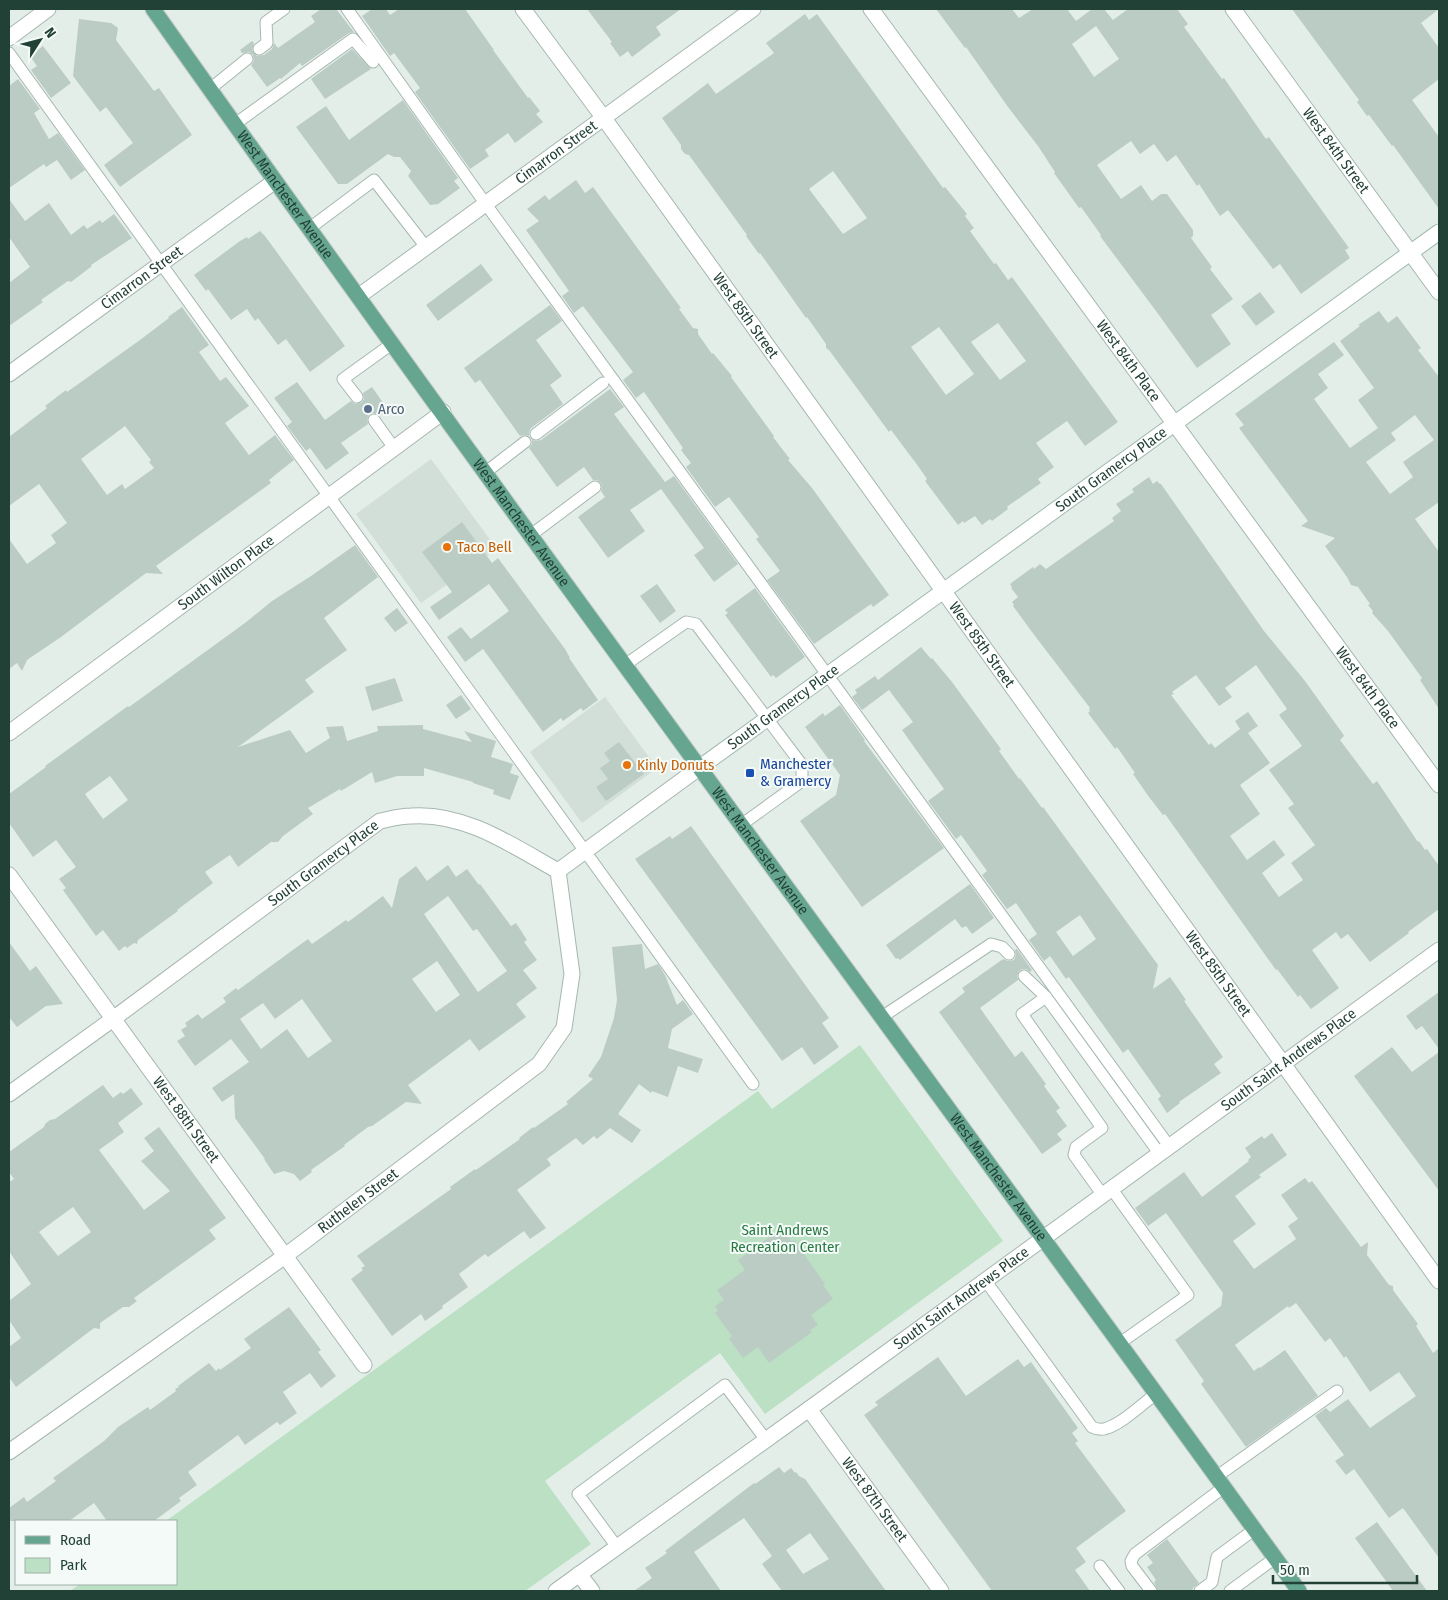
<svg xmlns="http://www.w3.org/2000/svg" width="1448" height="1600" font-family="'Fira Sans Condensed',sans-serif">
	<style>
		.built { fill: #d2ded8 }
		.green { fill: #bbe0c3 }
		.building { fill: #bbccc4; fill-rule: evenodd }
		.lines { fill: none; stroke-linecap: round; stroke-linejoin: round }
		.lane-casing { stroke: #a6b7b0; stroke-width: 13 }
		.street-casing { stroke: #a6b7b0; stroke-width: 17 }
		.secondary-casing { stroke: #a1bab0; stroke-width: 17 }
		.primary-casing { stroke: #c1cac7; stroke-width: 17 }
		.lane { stroke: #fff; stroke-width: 11 }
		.street { stroke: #fff; stroke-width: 15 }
		.secondary { stroke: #fff; stroke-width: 15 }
		.primary { stroke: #66a691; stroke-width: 15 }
		.service-dot { fill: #5c6f8a; stroke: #f4faf7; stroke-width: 2 }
		.food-dot { fill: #e8710a; stroke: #f4faf7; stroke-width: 2 }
		.transit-dot { fill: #1a4fb4; stroke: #f4faf7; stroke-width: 2 }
		.labels { text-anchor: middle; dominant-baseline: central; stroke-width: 4; stroke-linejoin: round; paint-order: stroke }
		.street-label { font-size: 15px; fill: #224136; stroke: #f4faf7 }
		.service-label { font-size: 15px; fill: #4e5e75; stroke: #f4faf7; text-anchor: start }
		.food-label { font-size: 15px; fill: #c56008; stroke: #f4faf7; text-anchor: start }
		.transit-label { font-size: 15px; fill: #164399; stroke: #f4faf7; text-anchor: start }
		.park-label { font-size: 15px; fill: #297a43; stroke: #f4faf7 }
	</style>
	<rect width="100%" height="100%" fill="#e4eee9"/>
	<path class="built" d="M431,459L497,549L421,603L356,514Z
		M605,697L657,768L582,823L530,752Z"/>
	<path class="green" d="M860,1045L1003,1241L765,1414L720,1353L545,1481L591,1544L525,1591H70L80,1584H176V1521H166L758,1091L772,1109Z"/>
	<path class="building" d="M321,9H336L354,32L349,33L302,66L300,63L281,79L280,78L267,87L251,65L254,61L253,55L249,52L242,53L240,50L252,41L254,43L252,50L257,56L264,55L272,49L274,43L278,48L315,22L311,16Z
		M372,9H386L390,15L399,9H465L494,50H493L528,98L529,97L540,111L536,114L543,122L515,143L508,133L485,150L489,156L470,169L415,92L420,88L394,53L390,56L362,16Z
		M587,9H681L656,27L661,35L632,57L628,51L620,57L610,43L612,42Z
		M936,9H1012L1019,18L1033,9H1067L1076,21L1092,9H1104L1113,20L1128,9H1177L1188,24L1184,27L1222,79L1224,78L1266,139L1269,137L1349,248L1345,250L1350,258L1301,294L1280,264L1273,269L1228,210L1220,216L1199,184L1197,186L1176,155L1167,162L1154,144L1140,154L1131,141L1097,165L1121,199L1141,185L1152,201L1161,194H1167L1193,230V236L1191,238L1212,267L1210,269L1233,299L1211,315L1231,344L1197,368L1156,311L1100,236L1101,235L1081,207L1079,208L1054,173L1055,172L1038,146L1008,107L966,47L965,48ZM1096,26L1119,59L1094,77L1072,44Z
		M1292,9H1439L1421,23L1439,48V79L1412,100L1439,137V209L1393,145L1392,146L1369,115L1367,116L1357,102L1359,100Z
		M805,14L809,20L817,14L943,188L945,187L967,214L965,216L974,228L970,231L994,264L996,263L1008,280L1012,277L1118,422L1085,446L1067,421L1036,443L1054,467L1038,479L1041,483L1008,506L1007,507L1008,509L992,521L990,519L982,525L975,516L964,523L963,521L958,525L925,481L927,479L918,466L891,430L889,432L829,350L826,348V344L807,317L806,318L760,253L759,254L746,236L747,235L689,155L685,154L681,149V145L662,118L708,83L716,94L774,53L766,43ZM833,171L867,218L843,234L809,189ZM998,323L1026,361L1000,380L971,342ZM939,327L974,374L946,395L911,347Z
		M79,19L111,23L118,28L116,40L154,91L159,88L192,135L120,187L104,165L133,143L106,107L100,112L73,76Z
		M43,46L71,83L51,98L31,70L37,66L30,56Z
		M352,49L371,69L325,99L311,79Z
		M18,79L40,109L34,113L49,139L58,133L85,170L71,180L57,160L46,167L44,164L9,188V86Z
		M403,100L458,178L454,181L460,188L438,204L430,205L408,176L411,171L400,157H394L388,154L347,184H338L296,127L326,106L349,140Z
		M576,180L585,193L593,187L681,308L679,309L693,328L698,329V334L712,354L713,353L732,376L731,377L774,436L773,437L790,459L788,460L812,488L889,595L873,607L871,604L814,644L767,580L780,571L756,539L759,537L729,497L715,507L686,467L691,463L681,450L683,448L644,392L636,398L623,380L633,372L583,306L574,313L562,296L569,291L526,230L539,221L527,209L545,195L549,200Z
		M9,199L25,221L49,203L71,235L84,225L87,229L100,220L102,223L114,214L132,238L91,265L92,266L71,282L68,281L41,300L43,302L36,307L9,326V283L30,267L9,237Z
		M260,231L265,236L345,346L310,372L286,339L278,345L258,318L255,321L247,309L231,320L208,289L206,291L194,275L240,241L247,237L248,239Z
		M481,264L493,280L438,321L426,305Z
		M1260,292L1275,312L1256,326L1241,306Z
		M550,305L562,321L536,340L562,376L550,385L563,404L531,428L529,432V436L524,435L520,436L480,380L475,383L464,368Z
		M182,307L209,345L199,352L220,381L226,377L249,406L225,423L249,455L275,435L294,460L269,480L271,483L156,566L163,574L146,573L61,637L27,660L22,671L17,663L9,669V539L27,564L56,543L51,535L67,523L39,484L9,506V437L47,408L45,406L66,390L67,392L140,340L169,318L168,317ZM125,426L151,460L149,462L154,468L125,489L122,484L107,495L81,459Z
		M1379,311L1388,323L1397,316L1421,348L1418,350L1439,377V502L1415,519L1439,552V709L1420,680L1422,678L1388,631L1372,613L1373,611L1368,605L1370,604L1358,587L1351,585L1347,577L1325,546L1335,538L1301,526L1308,521L1239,428L1244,425L1235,414L1334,342L1344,355L1318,374L1328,388L1314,399L1350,448L1378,428L1358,400L1374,388L1340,341L1360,326L1358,325ZM1415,415L1434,440L1403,462L1413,477L1390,494L1366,462L1396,440L1391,433Z
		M297,382L325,420L351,401L355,404L361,403L364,399L363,393L372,387L388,410L380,416L374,413L369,414L367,420L368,424L341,443L349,453L326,470L310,448L306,451L287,426L292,422L274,398Z
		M610,389L624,407L614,414L665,482L674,476L738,564L714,582L694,555L704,548L661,489L630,510L645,531L608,558L578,517L605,497L601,491L602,487L601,483L597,480H593L584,467L557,487L529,448L532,444V440L536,441L541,440Z
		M1149,477L1153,484L1157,481L1160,484H1161L1264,631L1305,681L1343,734L1344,736L1340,740L1373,784L1377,781L1418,842L1419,841L1425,850L1427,849L1439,866V909L1408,932L1409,933L1370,962L1348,934L1341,939L1336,932L1312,950L1339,988L1311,1009L1300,995L1298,997L1277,969L1276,970L1165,814L1163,815L1149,797L1133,774L1135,773L1117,747L1115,749L1088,713L1090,711L1089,709L1090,708L1032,632L1013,606L1014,605L1012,602L1018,597L1011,588L1012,587L1010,584L1033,567L1034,569L1040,564L1046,569L1114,521L1112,518L1121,511L1116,504L1134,492L1132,489ZM1256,665L1287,709L1279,715L1302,746L1269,770L1294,804L1288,808L1315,845L1291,863L1303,880L1279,897L1262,873L1285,855L1274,840L1247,860L1230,836L1260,814L1240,785L1270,763L1248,733L1258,726L1248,712L1235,721L1240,729L1215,748L1211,743L1209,745L1171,695L1174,694L1172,692L1196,675L1219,706L1232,697L1225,688Z
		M462,522L492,563L498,558L565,649L570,658H569L598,700L583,711L581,708L563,721L561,718L543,732L483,649L465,662L447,637L461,627L471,639L509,611L489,584L439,620L430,607L452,592L422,552Z
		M355,545L378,577L324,618L347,650L305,680L314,692L238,747L290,730L306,753L330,738L326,727L343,726L347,741L378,731L377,726L423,725V729L472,742L464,731L496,741L491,757L513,764L510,773L519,776L510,800L493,794L494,790L473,783V782L424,768V776H397L375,783L372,772L341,791L340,789L308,808L313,814L283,836L278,842H271L238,867L230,855L205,872L213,883L177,910L178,911L138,940L137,944L134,943L127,948L125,946L119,951L103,930L96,936L63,890L66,888L59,879L76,867L56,840L33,857L9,823V794L46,767L45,766L128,706L129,707L245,623L272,601L311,576ZM110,776L128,800L103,819L85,794Z
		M657,584L676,611L660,623L640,596Z
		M755,588L805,657L776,678L773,675L771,677L725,615L728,613L725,610Z
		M397,608L408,623L395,632L384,618Z
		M921,647L931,659L932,658L952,682L1001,749L999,751L1019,779L1020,778L1042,808L1043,807L1158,965L1153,989L1170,977L1186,1000L1184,1001L1223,1057L1214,1064L1221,1073L1179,1102L1180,1103L1167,1113L1158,1099L1161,1096L1128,1049L1123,1053L1069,977L1066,979L1050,956L1044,961L1029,940L1037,934L1016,903L1007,909L982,875L987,871L961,835L956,839L928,801L944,789L902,730L913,722L889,690L862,710L852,697L857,693L855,690L875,676L878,680ZM1080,915L1096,939L1073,956L1056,932Z
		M395,678L403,701L372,711L365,687Z
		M461,695L471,709L456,719L446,705Z
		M840,705L865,740L864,741L944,848L862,907L800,821L836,795L840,775L805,727L823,713L825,716Z
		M619,742L644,774L606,801L596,787L608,779L600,768L610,761L604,753Z
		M691,826L829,1018L822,1023L839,1047L814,1065L802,1047L782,1061L635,859L664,840L670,836L672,839Z
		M448,865L456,877L467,869L479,885L480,884L511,926L516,923L527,940L524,942L537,960L523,970L537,988L516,1004L526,1017L479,1051L470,1039L446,1057L408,1085L422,1104L406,1102L372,1126L368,1127L344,1145L345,1146L311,1170L312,1172L300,1181L294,1174L284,1171L274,1174L264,1159H265L235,1118L234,1094L222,1102L212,1088L249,1062L231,1039L195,1066L177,1041L185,1036L181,1030L187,1026L185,1023L198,1014L202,1019L226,1002L223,998L236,988L238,990L308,939L312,944L346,920L348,922L383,896L392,908L399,879L416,866L427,881ZM448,896L473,931L477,929L507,971L478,992L424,914ZM437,961L460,995L436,1012L412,979ZM302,999L332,1041L308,1058L287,1029L261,1049L240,1019L263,1003L275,1019Z
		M970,884L994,918L972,934L966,926L962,928L955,919L900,960L898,958L896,959L886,945Z
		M9,942L30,971L36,966L63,1004L46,1006L17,1027L9,1017Z
		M642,944L645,969L658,964L665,975L677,1005L683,1000L693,1014L672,1029L668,1048L703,1059L698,1073L678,1066L668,1097L652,1091L651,1093L639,1084L618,1114L641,1130L632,1143L610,1128L597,1139L594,1136L583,1145L576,1138L547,1159L551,1165L517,1190L546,1228L530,1239L524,1231L488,1257L485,1254L459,1274L468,1287L442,1306L443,1308L425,1321L421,1314L392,1336L351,1279L363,1270L361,1268L365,1266L357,1256L451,1189L450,1187L475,1169L476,1170L520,1139L519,1138L533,1127L534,1128L568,1104L566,1102L593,1079L588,1076L601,1057L614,1018L617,1000L612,947Z
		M1017,949L1032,970L1030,972L1026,969H1022L1019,971L1017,975L1018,980L980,1008L1015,1057L1022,1051L1046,1084L1044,1086L1060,1108L1056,1111L1067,1126L1057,1134L1062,1140L1042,1154L939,1012L965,992L962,988L1003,959L1008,961L1014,960L1016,955L1015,950Z
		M1439,992V1049L1422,1026L1416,1030L1406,1016Z
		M1392,1047L1412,1072L1439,1052V1191L1354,1076Z
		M103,1085L113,1098L121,1092L123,1094L131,1088L143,1104L118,1123L124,1132L99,1150L144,1210L170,1191L141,1161L154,1151L144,1138L159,1127L226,1218L209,1230L216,1239L134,1298L137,1301L129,1307H123L100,1323V1329L94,1328L16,1387L9,1377V1347L21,1338L9,1320V1301L31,1284L9,1251V1182L14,1179L9,1172V1152L44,1127L45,1124L50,1120L55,1119ZM73,1207L91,1232L58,1256L39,1232Z
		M1272,1133L1287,1155L1259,1175L1261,1177L1235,1196L1256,1224L1233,1241L1254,1269L1296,1239L1288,1226L1298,1219L1281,1195L1305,1178L1309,1183L1312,1181L1361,1247L1368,1242L1367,1255L1389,1285L1393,1286V1290L1418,1324L1416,1326L1433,1353L1439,1348V1558L1403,1508L1389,1518L1354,1469L1346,1475L1335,1461L1344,1455L1315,1416L1326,1408L1330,1412L1348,1399L1370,1428L1416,1396L1399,1372L1370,1392L1346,1356L1344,1358L1330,1338L1325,1342L1296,1303L1289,1308L1288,1306L1235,1345L1254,1371L1259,1367L1260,1368L1285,1350L1318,1396L1246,1447L1201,1384L1204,1381L1175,1340L1221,1306L1223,1293L1166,1213L1148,1226L1135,1208L1184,1172L1202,1197L1249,1161L1248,1160L1251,1157L1245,1148L1262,1136L1264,1139Z
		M782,1228L792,1242L794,1240L825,1284L823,1285L833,1299L811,1315L818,1325L810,1330L812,1332L769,1363L758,1347L743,1358L729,1339L732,1336L715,1313L718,1311L715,1306L724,1300L717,1290L745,1270L738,1260Z
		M289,1307L321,1350L318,1352L336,1376L321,1388L310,1373L283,1392L297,1413L280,1425L277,1422L245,1445L238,1435L188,1472L197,1485L179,1498L181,1501L154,1521H107L94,1503L69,1521H9V1508L24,1497L27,1502L56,1481L53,1478L104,1441L118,1427L148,1407L150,1410L176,1391L175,1389L179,1387L178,1386L209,1363L216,1371L219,1368L220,1370L251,1348L244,1339Z
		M938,1357L966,1396L1018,1359L1024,1367L1031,1362L1078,1428L1072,1433L1078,1441L1075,1443L1126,1511L1076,1548L1086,1562L1075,1570L1090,1591H992L864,1415L878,1405L875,1402Z
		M779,1467L784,1473L791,1468L795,1473L796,1472L799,1476L805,1479L886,1591H782L762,1564L772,1556L744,1518L694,1552L721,1591H634L652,1578L645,1568L667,1553L665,1551L754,1483L755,1484ZM810,1533L829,1559L803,1574L786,1550Z
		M1377,1522L1427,1591H1393L1355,1538Z
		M1167,1539L1199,1583L1193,1588L1192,1591H1158L1154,1582L1156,1580L1147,1567L1153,1563L1147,1555Z"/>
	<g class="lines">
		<g class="lane-casing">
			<path id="lane" d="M347,9L485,203L1169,1146
				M259,49L267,43L266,22L284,9
				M9,53L753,1084
				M210,89L247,59
				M235,124L353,39L373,62
				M310,228L374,180L426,247
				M357,397L343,379L393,343
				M374,420L394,448
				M536,434L603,383
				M486,472L525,442
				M531,535L595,487
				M625,665L686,622L696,624L802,765V781L741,825
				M1024,976L1046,997L1159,1153
				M1046,997L1022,1014L1102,1128L1076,1147L1074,1155L1102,1194
				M882,1017L991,944L1002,947L1009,954
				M1111,1188L1188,1295L1120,1343
				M985,1280L1092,1427C1096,1429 1099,1430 1104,1429C1121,1425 1142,1404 1157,1393
				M1216,1477L1337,1391
				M617,1547L578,1494L725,1385L766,1440
				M1100,1566L1119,1591
				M1151,1591L1132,1566L1131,1561L1135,1554L1224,1487
				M1200,1591L1212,1582L1217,1557L1255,1529
				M1230,1591L1275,1558"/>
		</g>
		<g class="street-casing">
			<g id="street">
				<path id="s1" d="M523,9L603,117L1439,1281"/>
				<path id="s2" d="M871,9L1439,785"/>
				<path id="s3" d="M1233,9L1439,292"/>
				<path d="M9,38L48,9"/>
				<path id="s4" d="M359,296L753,9"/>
				<path id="s5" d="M9,374L275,181"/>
				<path id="s6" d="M9,733L443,412"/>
				<path d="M558,871L699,768"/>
				<path id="s7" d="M9,875L364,1365"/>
				<path id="s8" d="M9,1094L113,1019L380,821C390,819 400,816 411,816C465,812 513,846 558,871"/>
				<path id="s9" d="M809,1409L941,1591"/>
				<path id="s10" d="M9,1452L285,1256L539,1064L564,1028L572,974L558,871"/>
				<path d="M579,1574L592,1591"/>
				<path id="s11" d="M556,1591L809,1409L1439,950"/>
			</g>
		</g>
		<g class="secondary-casing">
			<g id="secondary">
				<path id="s12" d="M699,768L1439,232"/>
			</g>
		</g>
		<g class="primary-casing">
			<g id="primary">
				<path id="s13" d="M153,9C529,541 918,1063 1299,1591"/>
			</g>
		</g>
		<use href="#lane" class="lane"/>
		<use href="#street" class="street"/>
		<use href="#secondary" class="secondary"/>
		<use href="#primary" class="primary"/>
	</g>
	<circle class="service-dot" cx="368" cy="409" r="5"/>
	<g class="food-dot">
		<circle cx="447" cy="547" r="5"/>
		<circle cx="627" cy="765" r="5"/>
	</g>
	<rect class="transit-dot" x="745" y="768" width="10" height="10" rx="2.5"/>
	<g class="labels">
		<g class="street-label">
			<text stroke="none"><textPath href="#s3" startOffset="175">West 84th Street</textPath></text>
			<text stroke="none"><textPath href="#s4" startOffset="244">Cimarron Street</textPath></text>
			<text stroke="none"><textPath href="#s13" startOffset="228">West Manchester Avenue</textPath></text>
			<text stroke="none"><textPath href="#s5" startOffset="164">Cimarron Street</textPath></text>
			<text stroke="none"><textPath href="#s1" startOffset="379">West 85th Street</textPath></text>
			<text stroke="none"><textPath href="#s2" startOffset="436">West 84th Place</textPath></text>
			<text stroke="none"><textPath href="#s12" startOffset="509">South Gramercy Place</textPath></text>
			<text stroke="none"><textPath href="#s13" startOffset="632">West Manchester Avenue</textPath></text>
			<text stroke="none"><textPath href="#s6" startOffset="270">South Wilton Place</textPath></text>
			<text stroke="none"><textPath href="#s1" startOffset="784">West 85th Street</textPath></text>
			<text stroke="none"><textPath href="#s2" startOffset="841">West 84th Place</textPath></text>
			<text stroke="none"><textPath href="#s12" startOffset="104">South Gramercy Place</textPath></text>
			<text stroke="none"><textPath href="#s13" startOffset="1038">West Manchester Avenue</textPath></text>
			<text stroke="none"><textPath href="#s8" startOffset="390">South Gramercy Place</textPath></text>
			<text stroke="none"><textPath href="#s1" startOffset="1189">West 85th Street</textPath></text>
			<text stroke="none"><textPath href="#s11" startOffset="905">South Saint Andrews Place</textPath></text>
			<text stroke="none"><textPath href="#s7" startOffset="302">West 88th Street</textPath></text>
			<text stroke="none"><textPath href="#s13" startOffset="1442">West Manchester Avenue</textPath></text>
			<text stroke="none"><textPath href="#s10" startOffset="430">Ruthelen Street</textPath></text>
			<text stroke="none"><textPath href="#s11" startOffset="500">South Saint Andrews Place</textPath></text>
			<text stroke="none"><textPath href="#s9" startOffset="112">West 87th Street</textPath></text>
		</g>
		<g class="service-label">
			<text x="378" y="409">Arco</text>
		</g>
		<g class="food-label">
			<text x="457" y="547">Taco Bell</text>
			<text x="637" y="765">Kinly Donuts</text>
		</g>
		<g class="transit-label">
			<text x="760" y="764">Manchester<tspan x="760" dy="17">&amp; Gramercy</tspan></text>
		</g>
		<g class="park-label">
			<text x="785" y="1230">Saint Andrews<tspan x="785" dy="17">Recreation Center</tspan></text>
		</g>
	</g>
	<rect width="1448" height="1600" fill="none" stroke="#224136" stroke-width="20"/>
	<rect x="15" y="1520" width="162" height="65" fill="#f4faf7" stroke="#a0b0aa"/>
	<rect x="25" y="1536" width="25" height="8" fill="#66a691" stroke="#a0b0aa"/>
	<text x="60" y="1545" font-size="15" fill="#224136">Road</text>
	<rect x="25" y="1558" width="25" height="15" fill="#bbe0c3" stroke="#a0b0aa"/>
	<text x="60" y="1570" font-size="15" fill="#224136">Park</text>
	<g transform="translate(40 40) rotate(54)" stroke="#f4faf7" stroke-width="4" paint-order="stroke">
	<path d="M0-4L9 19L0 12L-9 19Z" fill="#224136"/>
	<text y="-8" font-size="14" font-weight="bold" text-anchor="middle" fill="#224136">N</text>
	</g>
	<path d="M1273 1575v8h144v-8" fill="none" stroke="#224136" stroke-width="2.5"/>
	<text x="1280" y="1575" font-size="15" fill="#224136" stroke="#f4faf7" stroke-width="4" paint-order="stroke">50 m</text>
</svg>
